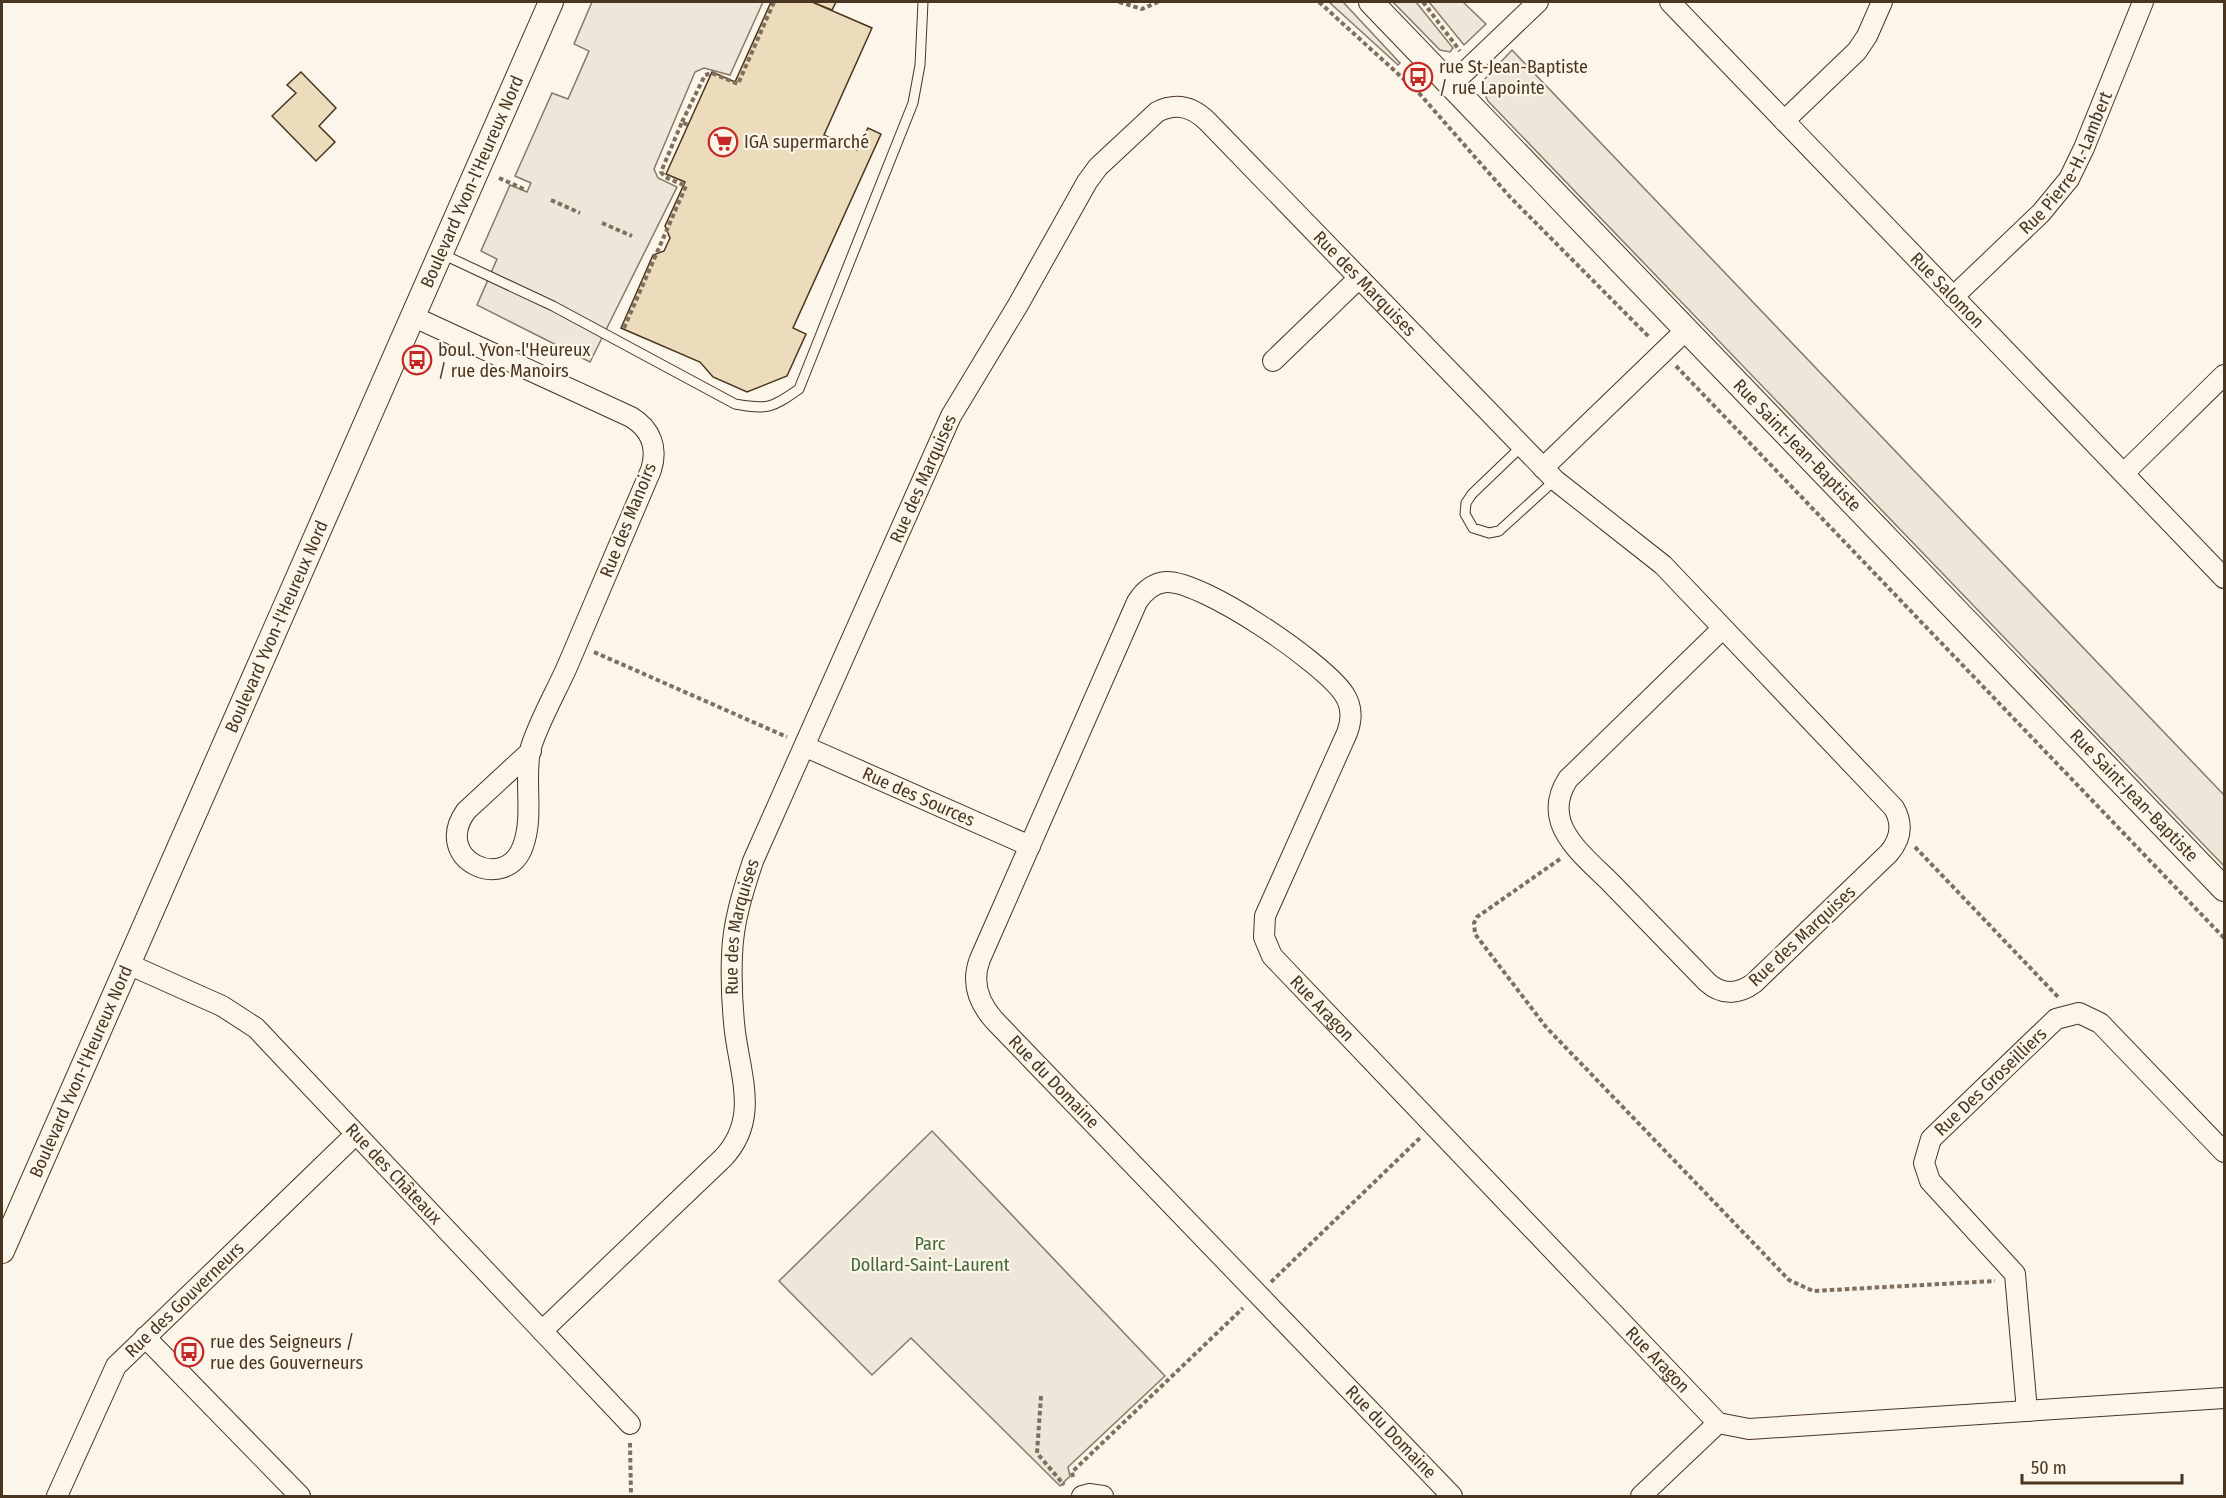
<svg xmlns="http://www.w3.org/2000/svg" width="2226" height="1498" font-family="'Fira Sans Condensed',sans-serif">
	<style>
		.green { fill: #ede6d9; stroke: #887966; stroke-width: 1.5 }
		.parking { fill: #ede7d9; stroke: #887966; stroke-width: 1.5 }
		.building { fill: #ecdcbc; stroke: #4a3520; stroke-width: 1.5 }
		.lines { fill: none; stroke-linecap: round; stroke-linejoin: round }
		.service-casing { stroke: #4a3520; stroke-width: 11 }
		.minor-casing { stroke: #4a3520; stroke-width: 22 }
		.tertiary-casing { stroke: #4a3520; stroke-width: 26 }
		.path { stroke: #7f6f5c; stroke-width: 4; stroke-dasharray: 4.5 3; stroke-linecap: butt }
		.service { stroke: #fbf6e9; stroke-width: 9 }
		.minor { stroke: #fbf6e9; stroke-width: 20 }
		.tertiary { stroke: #fbf6e9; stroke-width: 24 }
		.labels { text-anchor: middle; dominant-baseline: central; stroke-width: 4.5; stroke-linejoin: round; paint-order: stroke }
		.poi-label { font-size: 18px; fill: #4a3520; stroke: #fbf6e9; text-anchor: start }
		.street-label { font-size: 18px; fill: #4a3520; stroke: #fbf6e9 }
		.park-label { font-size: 18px; fill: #436837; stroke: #fbf6e9 }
	</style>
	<rect width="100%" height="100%" fill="#fbf6e9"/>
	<path class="green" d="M1329,2H1343L1400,63L1398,65Z
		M1393,2H1416L1453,48L1450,52L1440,50Z
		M1429,2H1463L1486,24L1464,45Z
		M1512,50L2224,795V866L1488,101L1483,90V81Z
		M932,1131L1165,1376L1068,1467L1070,1476L1060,1486L911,1338L872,1375L779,1281Z"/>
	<path class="parking" d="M592,2H763L730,75L704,68L695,72L654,169L658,178L677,187L590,362L477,305L497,259L481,251L510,185L527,192L531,183L515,176L552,93L568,99L589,51L574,44Z"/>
	<path class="building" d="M771,2H812L872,28L824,135L857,150L868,128L881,134L793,328L806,334L787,376L747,392L713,377L700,362L621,328L653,255L664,251L670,238L665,226L685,182L666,174L712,72L735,82Z
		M812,2H836L832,10Z
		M301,72L336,108L319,126L335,142L316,161L272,116L296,93L287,85Z"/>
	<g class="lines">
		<g class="service-casing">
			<path id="service" d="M442,254L553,306L735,404C768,410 772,408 799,389L913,103L920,65L923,2
				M1522,446L1472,494L1466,503L1465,514L1473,528L1489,533L1499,531L1555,480"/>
		</g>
		<g class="minor-casing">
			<g id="minor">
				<path id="s1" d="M1670,2L2224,578"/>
				<path d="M1451,85L1538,2"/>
				<path d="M1784,121L1857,51L1867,36L1882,2"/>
				<path id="s2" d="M1953,297L2041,213L2069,179L2084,148L2143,2"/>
				<path d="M412,316L631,417C651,429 658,448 651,470C623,536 595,601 567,667C557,690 535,729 530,751C524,782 534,816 523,846C506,894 431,860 466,811L531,751"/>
				<path d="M1273,361L1359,278"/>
				<path d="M1543,468L1686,330"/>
				<path d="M2124,473L2224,375"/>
				<path id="s3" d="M806,747L1030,846"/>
				<path id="s4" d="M128,964L222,1006L256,1028L630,1424"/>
				<path id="s5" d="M542,1331L723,1158C759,1120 741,1078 735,1032C732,1006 731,981 732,955C733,922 743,891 753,861L951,416L1018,305L1087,182L1098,167L1157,112C1177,102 1193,107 1208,122L1555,480L1663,565L1894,808C1903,824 1901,839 1889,853L1754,983C1738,995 1721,995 1707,982C1675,949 1643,916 1611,883C1594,866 1569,846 1561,823C1556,808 1559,793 1568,779L1722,629"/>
				<path d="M145,1337L300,1496"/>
				<path id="s6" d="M2027,1411L2015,1274L1930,1181L1924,1163L1931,1139L2056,1019L2079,1013L2100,1023L2224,1152"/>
				<path id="s7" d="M57,1496L116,1366L356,1134"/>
				<path d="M1082,1496L1089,1494L1103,1496"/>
				<path id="s8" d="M1452,1496L994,1020C978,1002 971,982 980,959L1137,602C1144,591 1154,583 1166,582C1202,580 1324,663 1344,694C1352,706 1352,720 1347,733L1265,916L1264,937L1272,956L1718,1423"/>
				<path d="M1641,1496L1718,1423L1749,1429L2224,1398"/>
			</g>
		</g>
		<g class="tertiary-casing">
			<g id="tertiary">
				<path id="s9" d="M1371,2L2224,889"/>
				<path id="s10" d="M2,1251L551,2"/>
			</g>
		</g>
		<path class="path" d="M1119,2L1142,9L1158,2
			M1319,2L1418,92L1510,197L1650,338
			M1423,2L1460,51
			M682,122L705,75L712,73L738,84L774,2
			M499,178L526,190
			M551,200L580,213
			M602,223L632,236
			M624,328L686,186L665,177L661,172L682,122L688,125
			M1676,366L2224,938
			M594,652L787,737
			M1915,847L2059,998
			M1560,859L1477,917L1474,923L1475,934L1546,1027L1789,1280L1813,1291L1995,1281
			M1271,1282L1421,1137
			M1041,1396L1037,1453L1064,1485
			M630,1443L631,1496
			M1073,1477L1072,1472L1243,1308"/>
		<use href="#service" class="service"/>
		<use href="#minor" class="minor"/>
		<use href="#tertiary" class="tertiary"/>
	</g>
	<defs>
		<g id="bus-ring" transform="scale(1.5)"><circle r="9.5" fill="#fbf6e9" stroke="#c62828" stroke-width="1.5"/><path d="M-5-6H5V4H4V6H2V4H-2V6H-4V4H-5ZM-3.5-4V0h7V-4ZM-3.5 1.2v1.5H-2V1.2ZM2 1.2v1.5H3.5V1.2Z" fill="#c62828"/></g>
		<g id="supermarket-ring" transform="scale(1.5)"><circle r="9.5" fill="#fbf6e9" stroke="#c62828" stroke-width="1.5"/><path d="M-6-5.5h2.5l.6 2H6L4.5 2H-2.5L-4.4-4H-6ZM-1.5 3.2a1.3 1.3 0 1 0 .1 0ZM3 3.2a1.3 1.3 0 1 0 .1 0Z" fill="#c62828"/></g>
	</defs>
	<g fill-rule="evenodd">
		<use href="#bus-ring" x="1418" y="77"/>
		<use href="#supermarket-ring" x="723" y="142"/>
		<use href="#bus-ring" x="417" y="360"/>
		<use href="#bus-ring" x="189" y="1352"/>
	</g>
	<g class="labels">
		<g class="poi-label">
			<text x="1439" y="67">rue St-Jean-Baptiste<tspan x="1439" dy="21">/ rue Lapointe</tspan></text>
			<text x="744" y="142">IGA supermarché</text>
			<text x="438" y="350">boul. Yvon-l'Heureux<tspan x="438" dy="21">/ rue des Manoirs</tspan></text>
			<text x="210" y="1342">rue des Seigneurs /<tspan x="210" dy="21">rue des Gouverneurs</tspan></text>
		</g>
		<g class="street-label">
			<text stroke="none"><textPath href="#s2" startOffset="178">Rue Pierre-H.-Lambert</textPath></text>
			<text stroke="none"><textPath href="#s10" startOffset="1168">Boulevard Yvon-l'Heureux Nord</textPath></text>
			<text stroke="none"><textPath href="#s5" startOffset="1695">Rue des Marquises</textPath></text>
			<text stroke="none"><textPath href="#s1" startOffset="400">Rue Salomon</textPath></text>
			<text stroke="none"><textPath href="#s9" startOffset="615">Rue Saint-Jean-Baptiste</textPath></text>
			<text stroke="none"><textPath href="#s5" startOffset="975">Rue des Marquises</textPath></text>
			<text transform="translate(628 520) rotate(-68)">Rue des Manoirs</text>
			<text stroke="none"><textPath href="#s10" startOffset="682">Boulevard Yvon-l'Heureux Nord</textPath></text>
			<text stroke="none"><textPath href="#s3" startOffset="123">Rue des Sources</textPath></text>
			<text stroke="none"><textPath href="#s9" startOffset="1101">Rue Saint-Jean-Baptiste</textPath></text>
			<text stroke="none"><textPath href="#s5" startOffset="489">Rue des Marquises</textPath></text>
			<text transform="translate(1802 936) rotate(-43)">Rue des Marquises</text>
			<text stroke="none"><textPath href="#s8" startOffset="1722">Rue Aragon</textPath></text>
			<text stroke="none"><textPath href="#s10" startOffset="196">Boulevard Yvon-l'Heureux Nord</textPath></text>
			<text transform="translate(1054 1082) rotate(46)">Rue du Domaine</text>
			<text stroke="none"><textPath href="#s6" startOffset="390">Rue Des Groseilliers</textPath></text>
			<text stroke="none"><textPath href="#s4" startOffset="344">Rue des Châteaux</textPath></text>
			<text stroke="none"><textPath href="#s7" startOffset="238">Rue des Gouverneurs</textPath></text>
			<text stroke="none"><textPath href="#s8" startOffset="2208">Rue Aragon</textPath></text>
			<text transform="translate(1391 1432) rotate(46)">Rue du Domaine</text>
		</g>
		<g class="park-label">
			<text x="930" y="1244">Parc<tspan x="930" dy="21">Dollard-Saint-Laurent</tspan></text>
		</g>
	</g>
	<rect width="2226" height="1498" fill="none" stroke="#4a3520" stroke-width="6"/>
	<path d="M2022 1474v9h160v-9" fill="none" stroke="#4a3520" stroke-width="3"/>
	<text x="2031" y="1474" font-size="18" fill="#4a3520" stroke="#fbf6e9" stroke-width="4.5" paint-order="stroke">50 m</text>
</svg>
